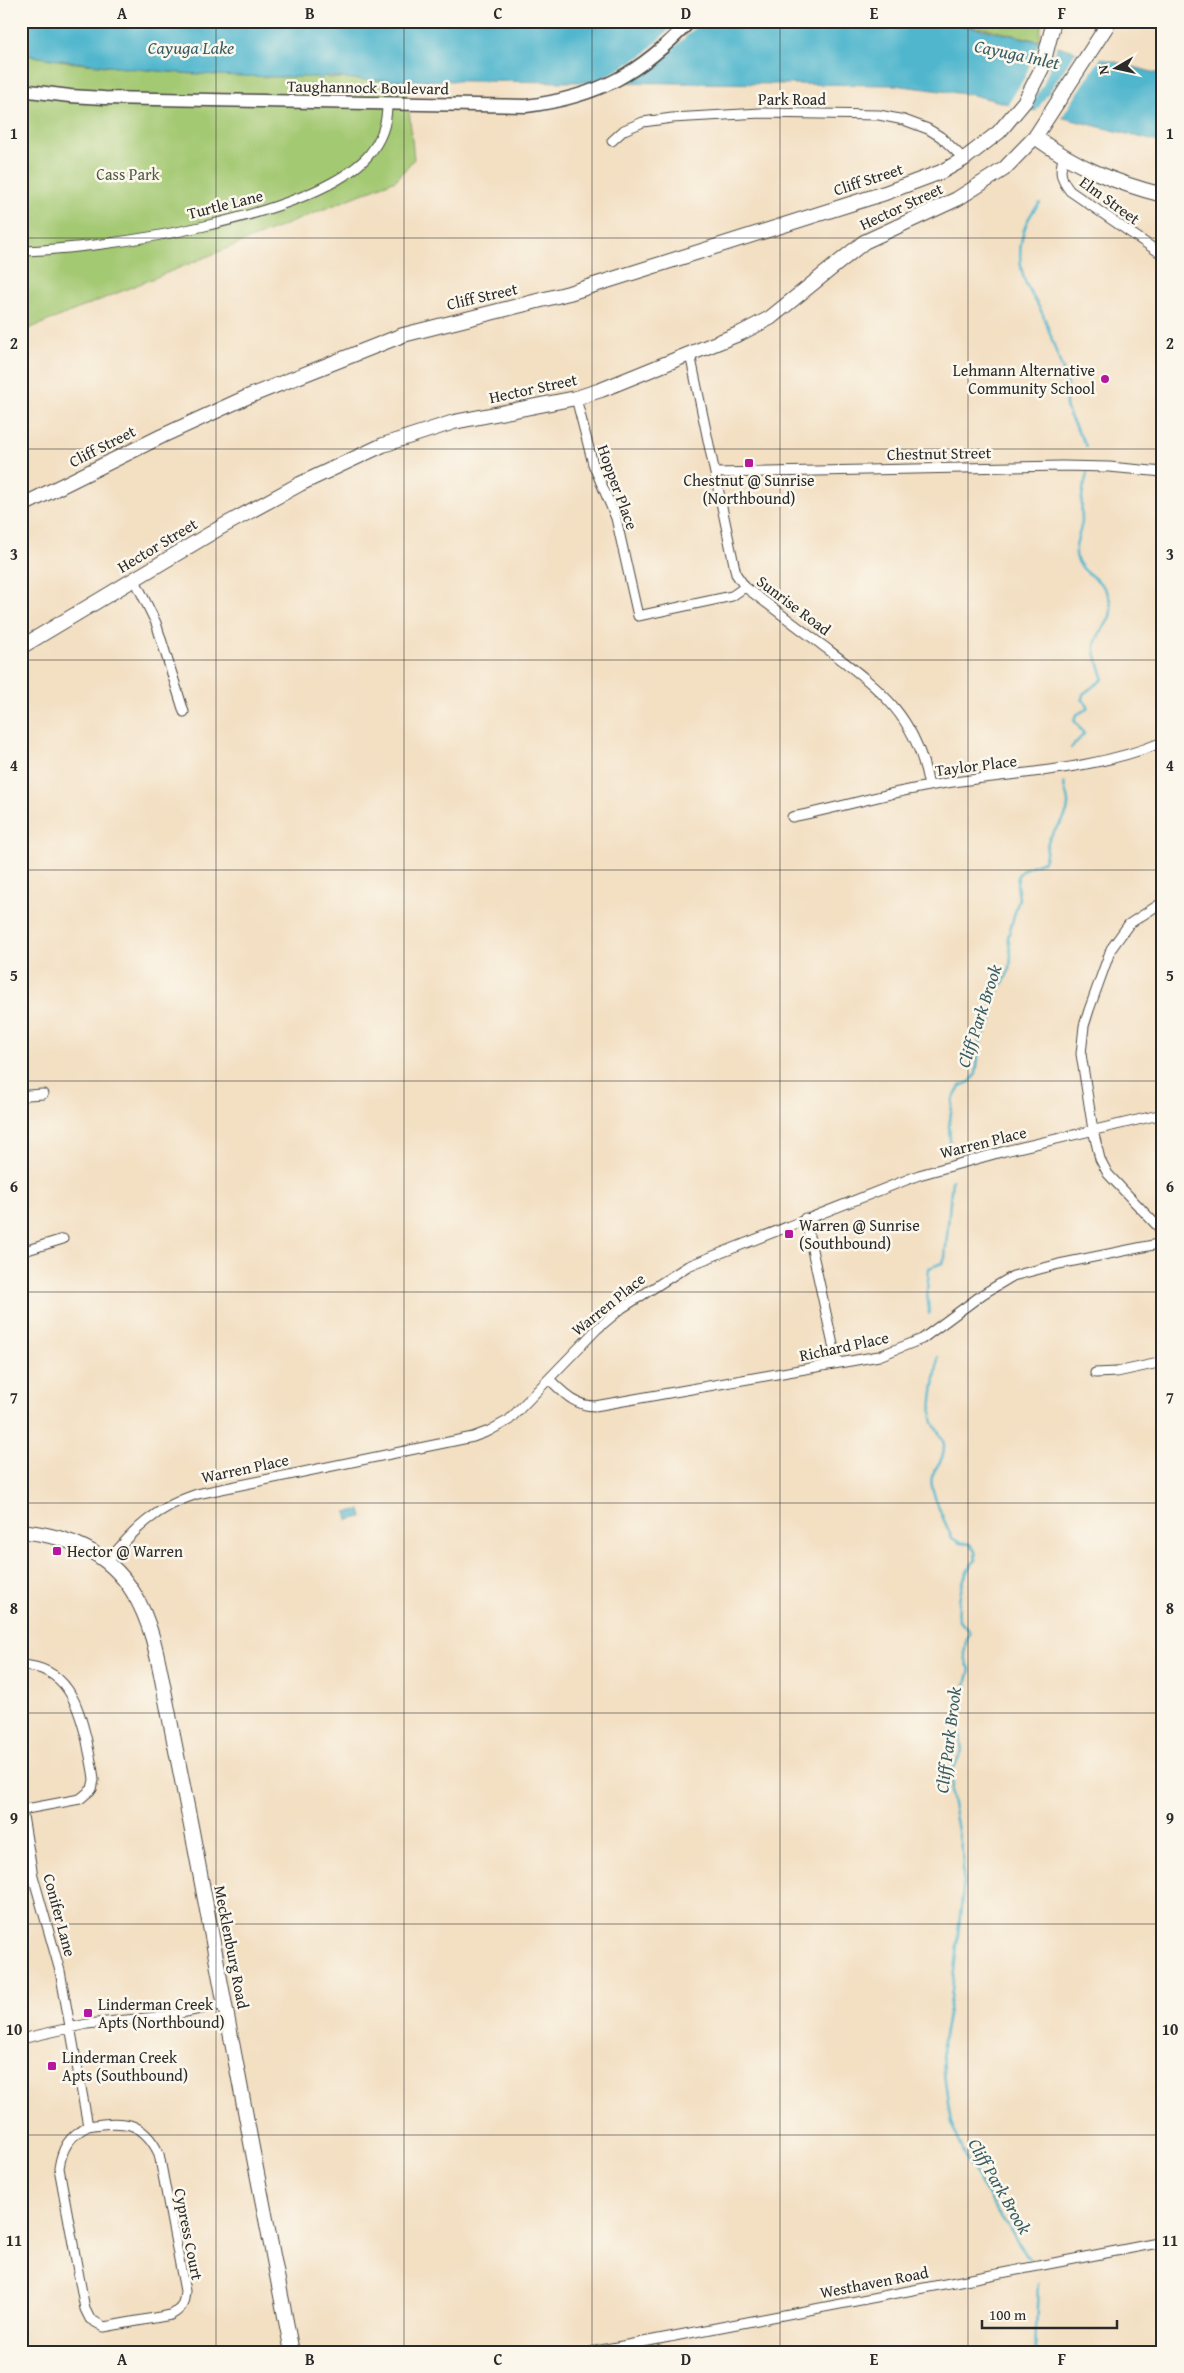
<svg xmlns="http://www.w3.org/2000/svg" width="1184" height="2373" font-family="'Gentium Book Plus',serif">
	<style>
		.green { fill: #a4c973; stroke: #687a4f }
		.water { fill: #4fb6cd; stroke: #3d707c }
		.pier { fill: #f3dfc2 }
		.lines { fill: none; stroke-linecap: round; stroke-linejoin: round }
		.stream { stroke: #4fb6cd; stroke-width: 2.5 }
		.minor-casing { stroke: #494642; stroke-width: 11 }
		.secondary-casing { stroke: #494642; stroke-width: 15 }
		.primary-casing { stroke: #494642; stroke-width: 16 }
		.minor { stroke: #fff; stroke-width: 9 }
		.secondary { stroke: #fff; stroke-width: 12 }
		.primary { stroke: #fff; stroke-width: 14 }
		.grid { fill: none; stroke: #2b2b2b; stroke-width: 1; stroke-opacity: 0.55 }
		.poi-dot { fill: #b5179e; stroke: #fbf7ec; stroke-width: 2 }
		.labels { text-anchor: middle; dominant-baseline: central; stroke-width: 5; stroke-linejoin: round; paint-order: stroke }
		.street-label { font-size: 16px; fill: #2b2b2b; stroke: #fbf7ec }
		.park-label { font-size: 16px; fill: #4f5a41; stroke: #fbf7ec }
		.poi-label { font-size: 16px; fill: #2b2b2b; stroke: #fbf7ec; text-anchor: start }
		.water-label { font-size: 18px; font-style: italic; fill: #385c64; stroke: #fbf7ec }
		.neatline { fill: none; stroke: #2b2b2b; stroke-width: 2 }
		.grid-label { font-size: 16px; text-anchor: middle; font-weight: bold; fill: #2b2b2b }
	</style>
	<rect width="100%" height="100%" fill="#fbf7ec"/>
	<filter id="ink" filterUnits="userSpaceOnUse"><feTurbulence type="fractalNoise" baseFrequency=".02" numOctaves="2"/><feDisplacementMap in="SourceGraphic" scale="10" xChannelSelector="R" yChannelSelector="G"/><feConvolveMatrix kernelMatrix="1 2 1 2 8 2 1 2 1" color-interpolation-filters="sRGB"/></filter>
	<filter id="wash" filterUnits="userSpaceOnUse"><feTurbulence type="fractalNoise" baseFrequency=".0096" numOctaves="4" result="noise"/><feDisplacementMap in="SourceGraphic" scale="20" xChannelSelector="R" yChannelSelector="G"/><feGaussianBlur stdDeviation="1.12" result="paint"/><feColorMatrix in="noise" values="0 0 0 0 0 0 0 0 0 0 0 0 0 0 0 0 0 1.4 0 .05"/><feComposite in="paint" operator="in"/></filter>
	<g filter="url(#wash)">
		<rect width="100%" height="100%" fill="#f3dfc2"/>
		<path class="green" d="M925,21H1042L1039,41L984,28Z
			M21,54L75,63L191,74L202,73L268,77L324,76L329,78L406,80L414,159L396,180L21,332Z"/>
		<path class="water" d="M21,21H925C1007,29 1084,54 1163,75V143L973,95L894,85L364,80L324,76L320,80L317,77C218,78 119,70 21,54Z
			M361,1510L363,1517L348,1520L346,1512Z"/>
		<path class="pier" d="M678,21H702L654,67L626,84H586L609,75L643,55Z
			M1040,39L1058,44L1043,85L1027,111L1007,106L1025,77Z
			M1077,50L1102,56L1060,120L1035,113Z"/>
		<g class="lines">
			<path class="stream" d="M1040,203C1021,222 1015,255 1025,281C1029,293 1038,303 1043,315C1050,331 1054,348 1061,365C1062,370 1066,374 1067,379C1070,389 1065,395 1066,405C1068,417 1080,434 1086,446
				M1071,748L1084,734L1074,720L1076,715L1087,709V705L1082,699L1083,694L1103,679C1102,667 1094,659 1095,646C1096,632 1112,624 1111,608C1109,578 1084,578 1077,559C1073,546 1080,535 1082,522C1082,514 1081,507 1082,499C1082,490 1086,481 1087,473
				M951,1153L949,1126L953,1100L960,1086L970,1082L976,1074L980,1042L992,1019L994,1000L1010,969L1011,955L1008,937L1019,898L1017,885L1018,875L1024,869L1044,861C1047,854 1046,849 1048,842C1051,830 1068,821 1068,805C1069,798 1064,791 1064,782
				M929,1314L927,1292L929,1268L942,1263L945,1258L952,1180
				M938,1357C937,1377 929,1398 932,1418C933,1428 943,1435 944,1445C945,1461 935,1465 932,1477C928,1489 947,1526 952,1538L960,1543L970,1544L975,1551L976,1560C962,1571 957,1604 959,1621L968,1629L970,1634C963,1643 963,1660 970,1669L961,1705L959,1725L962,1752L954,1767L951,1793L963,1858V1889L951,1999L943,2041L944,2074L951,2123L970,2166L996,2209L1029,2258
				M1035,2352L1038,2284"/>
		</g>
	</g>
	<g filter="url(#ink)">
		<g class="lines">
			<g class="minor-casing">
				<path id="minor" d="M612,141L624,130L643,122L672,118L761,113L879,115L904,120L928,129L941,137L964,159
					M1064,156C1059,170 1060,179 1070,191L1163,255
					M21,251C104,249 312,218 368,156C381,140 387,125 387,104
					M690,354L736,574L745,587C771,606 796,626 822,645C877,687 916,713 929,786
					M576,398L593,464L616,518L638,616L732,596L745,587
					M715,473L1062,466L1109,467L1163,472
					M134,578L156,623L184,712
					M792,817C838,808 883,794 929,786C1007,772 1088,773 1163,742
					M1163,902L1129,924L1111,949L1089,1010L1084,1026L1081,1054L1093,1130L1100,1159L1108,1174L1163,1232
					M21,1098L28,1095L43,1094
					M805,1218L837,1363
					M21,1252L63,1239
					M1095,1373L1117,1372L1163,1362
					M549,1379C563,1392 574,1406 595,1406L879,1356L922,1339L983,1294L1013,1276L1059,1264L1163,1243
					M108,1561C134,1529 157,1507 197,1494L473,1437L489,1431L509,1420L597,1329L622,1308L688,1266L919,1175L1005,1151L1163,1114
					M21,1665C67,1667 78,1704 87,1741C89,1754 93,1767 94,1780L92,1789L80,1799L21,1810
					M22,1810L33,1876L60,1971L88,2126C121,2120 143,2120 159,2154L185,2291C184,2304 182,2309 171,2315L104,2327L90,2319L85,2309L59,2168C62,2148 69,2136 88,2126
					M21,2039L87,2024L166,2016L225,2004
					M591,2352L1163,2242"/>
			</g>
			<g class="secondary-casing">
				<path id="secondary" d="M21,90L70,96L104,98L526,106C598,97 641,73 690,21"/>
			</g>
			<g class="primary-casing">
				<path id="primary" d="M1035,137C1075,166 1115,183 1163,195
					M21,506L162,436L247,397L403,335L569,293L885,193L941,172L964,159L999,132L1025,101L1042,68L1054,21
					M21,647L223,526L300,484L383,445L454,422L576,398L601,390L741,333L770,318L864,242L957,199L1004,169L1035,137L1110,21
					M21,1531C67,1536 108,1551 133,1592C154,1626 159,1666 167,1705C175,1745 183,1786 191,1826C224,2001 257,2177 292,2352"/>
			</g>
			<use href="#minor" class="minor"/>
			<use href="#secondary" class="secondary"/>
			<use href="#primary" class="primary"/>
		</g>
	</g>
	<path class="grid" d="M216,21V2352M404,21V2352M592,21V2352M780,21V2352M968,21V2352M21,238H1163M21,449H1163M21,660H1163M21,870H1163M21,1081H1163M21,1292H1163M21,1503H1163M21,1713H1163M21,1924H1163M21,2135H1163"/>
	<g class="poi-dot">
		<circle cx="1105" cy="379" r="5"/>
		<rect x="744" y="458" width="10" height="10" rx="2.5"/>
		<rect x="784" y="1229" width="10" height="10" rx="2.5"/>
		<rect x="52" y="1546" width="10" height="10" rx="2.5"/>
		<rect x="83" y="2008" width="10" height="10" rx="2.5"/>
		<rect x="47" y="2061" width="10" height="10" rx="2.5"/>
	</g>
	<g class="labels">
		<g class="street-label">
			<text transform="translate(368 87) rotate(1)">Taughannock Boulevard</text>
			<text x="792" y="99">Park Road</text>
			<text transform="translate(868 179) rotate(-18)">Cliff Street</text>
			<text transform="translate(1110 200) rotate(36)">Elm Street</text>
			<text transform="translate(225 204) rotate(-14)">Turtle Lane</text>
			<text transform="translate(901 206) rotate(-25)">Hector Street</text>
			<text transform="translate(482 296) rotate(-13)">Cliff Street</text>
			<text transform="translate(533 388) rotate(-12)">Hector Street</text>
			<text transform="translate(102 446) rotate(-27)">Cliff Street</text>
			<text transform="translate(939 453) rotate(-1)">Chestnut Street</text>
			<text transform="translate(618 487) rotate(70)">Hopper Place</text>
			<text transform="translate(157 545) rotate(-31)">Hector Street</text>
			<text transform="translate(794 605) rotate(37)">Sunrise Road</text>
			<text transform="translate(976 765) rotate(-7)">Taylor Place</text>
			<text transform="translate(983 1142) rotate(-14)">Warren Place</text>
			<text transform="translate(608 1304) rotate(-39)">Warren Place</text>
			<text transform="translate(844 1346) rotate(-12)">Richard Place</text>
			<text transform="translate(245 1468) rotate(-12)">Warren Place</text>
			<text transform="translate(60 1915) rotate(75)">Conifer Lane</text>
			<text transform="translate(232 1947) rotate(79)">Mecklenburg Road</text>
			<text transform="translate(189 2234) rotate(79)">Cypress Court</text>
			<text transform="translate(874 2282) rotate(-11)">Westhaven Road</text>
		</g>
		<g class="park-label">
			<text x="128" y="174">Cass Park</text>
		</g>
		<g class="poi-label">
			<text x="1095" y="370" text-anchor="end">Lehmann Alternative<tspan x="1095" dy="18">Community School</tspan></text>
			<text x="749" y="480" text-anchor="middle">Chestnut @ Sunrise<tspan x="749" dy="18">(Northbound)</tspan></text>
			<text x="799" y="1225">Warren @ Sunrise<tspan x="799" dy="18">(Southbound)</tspan></text>
			<text x="67" y="1551">Hector @ Warren</text>
			<text x="98" y="2004">Linderman Creek<tspan x="98" dy="18">Apts (Northbound)</tspan></text>
			<text x="62" y="2057">Linderman Creek<tspan x="62" dy="18">Apts (Southbound)</tspan></text>
		</g>
		<g class="water-label">
			<text x="191" y="47">Cayuga Lake</text>
			<text transform="translate(1017 54) rotate(12)">Cayuga Inlet</text>
			<text transform="translate(979 1016) rotate(-72)">Cliff Park Brook</text>
			<text transform="translate(948 1740) rotate(-83)">Cliff Park Brook</text>
			<text transform="translate(1000 2186) rotate(60)">Cliff Park Brook</text>
		</g>
	</g>
	<rect width="1184" height="2373" fill="none" stroke="#fbf7ec" stroke-width="55"/>
	<g transform="translate(1116 68) rotate(261)" stroke="#fbf7ec" stroke-width="4" paint-order="stroke">
	<path d="M0-4L9 19L0 12L-9 19Z" fill="#2b2b2b"/>
	<text y="-8" font-size="14" font-weight="bold" text-anchor="middle" fill="#2b2b2b">N</text>
	</g>
	<path d="M982 2320v8h135v-8" fill="none" stroke="#2b2b2b" stroke-width="2.5"/>
	<text x="989" y="2320" font-size="15" fill="#2b2b2b" stroke="#fbf7ec" stroke-width="4" paint-order="stroke">100 m</text>
	<rect x="28" y="28" width="1128" height="2318" class="neatline"/>
	<g class="grid-label">
		<text x="122" y="19">A</text>
		<text x="310" y="19">B</text>
		<text x="498" y="19">C</text>
		<text x="686" y="19">D</text>
		<text x="874" y="19">E</text>
		<text x="1062" y="19">F</text>
		<text x="14" y="139">1</text>
		<text x="1170" y="139">1</text>
		<text x="14" y="349">2</text>
		<text x="1170" y="349">2</text>
		<text x="14" y="560">3</text>
		<text x="1170" y="560">3</text>
		<text x="14" y="771">4</text>
		<text x="1170" y="771">4</text>
		<text x="14" y="981">5</text>
		<text x="1170" y="981">5</text>
		<text x="14" y="1192">6</text>
		<text x="1170" y="1192">6</text>
		<text x="14" y="1403">7</text>
		<text x="1170" y="1403">7</text>
		<text x="14" y="1614">8</text>
		<text x="1170" y="1614">8</text>
		<text x="14" y="1824">9</text>
		<text x="1170" y="1824">9</text>
		<text x="14" y="2035">10</text>
		<text x="1170" y="2035">10</text>
		<text x="14" y="2246">11</text>
		<text x="1170" y="2246">11</text>
		<text x="122" y="2365">A</text>
		<text x="310" y="2365">B</text>
		<text x="498" y="2365">C</text>
		<text x="686" y="2365">D</text>
		<text x="874" y="2365">E</text>
		<text x="1062" y="2365">F</text>
	</g>
</svg>
